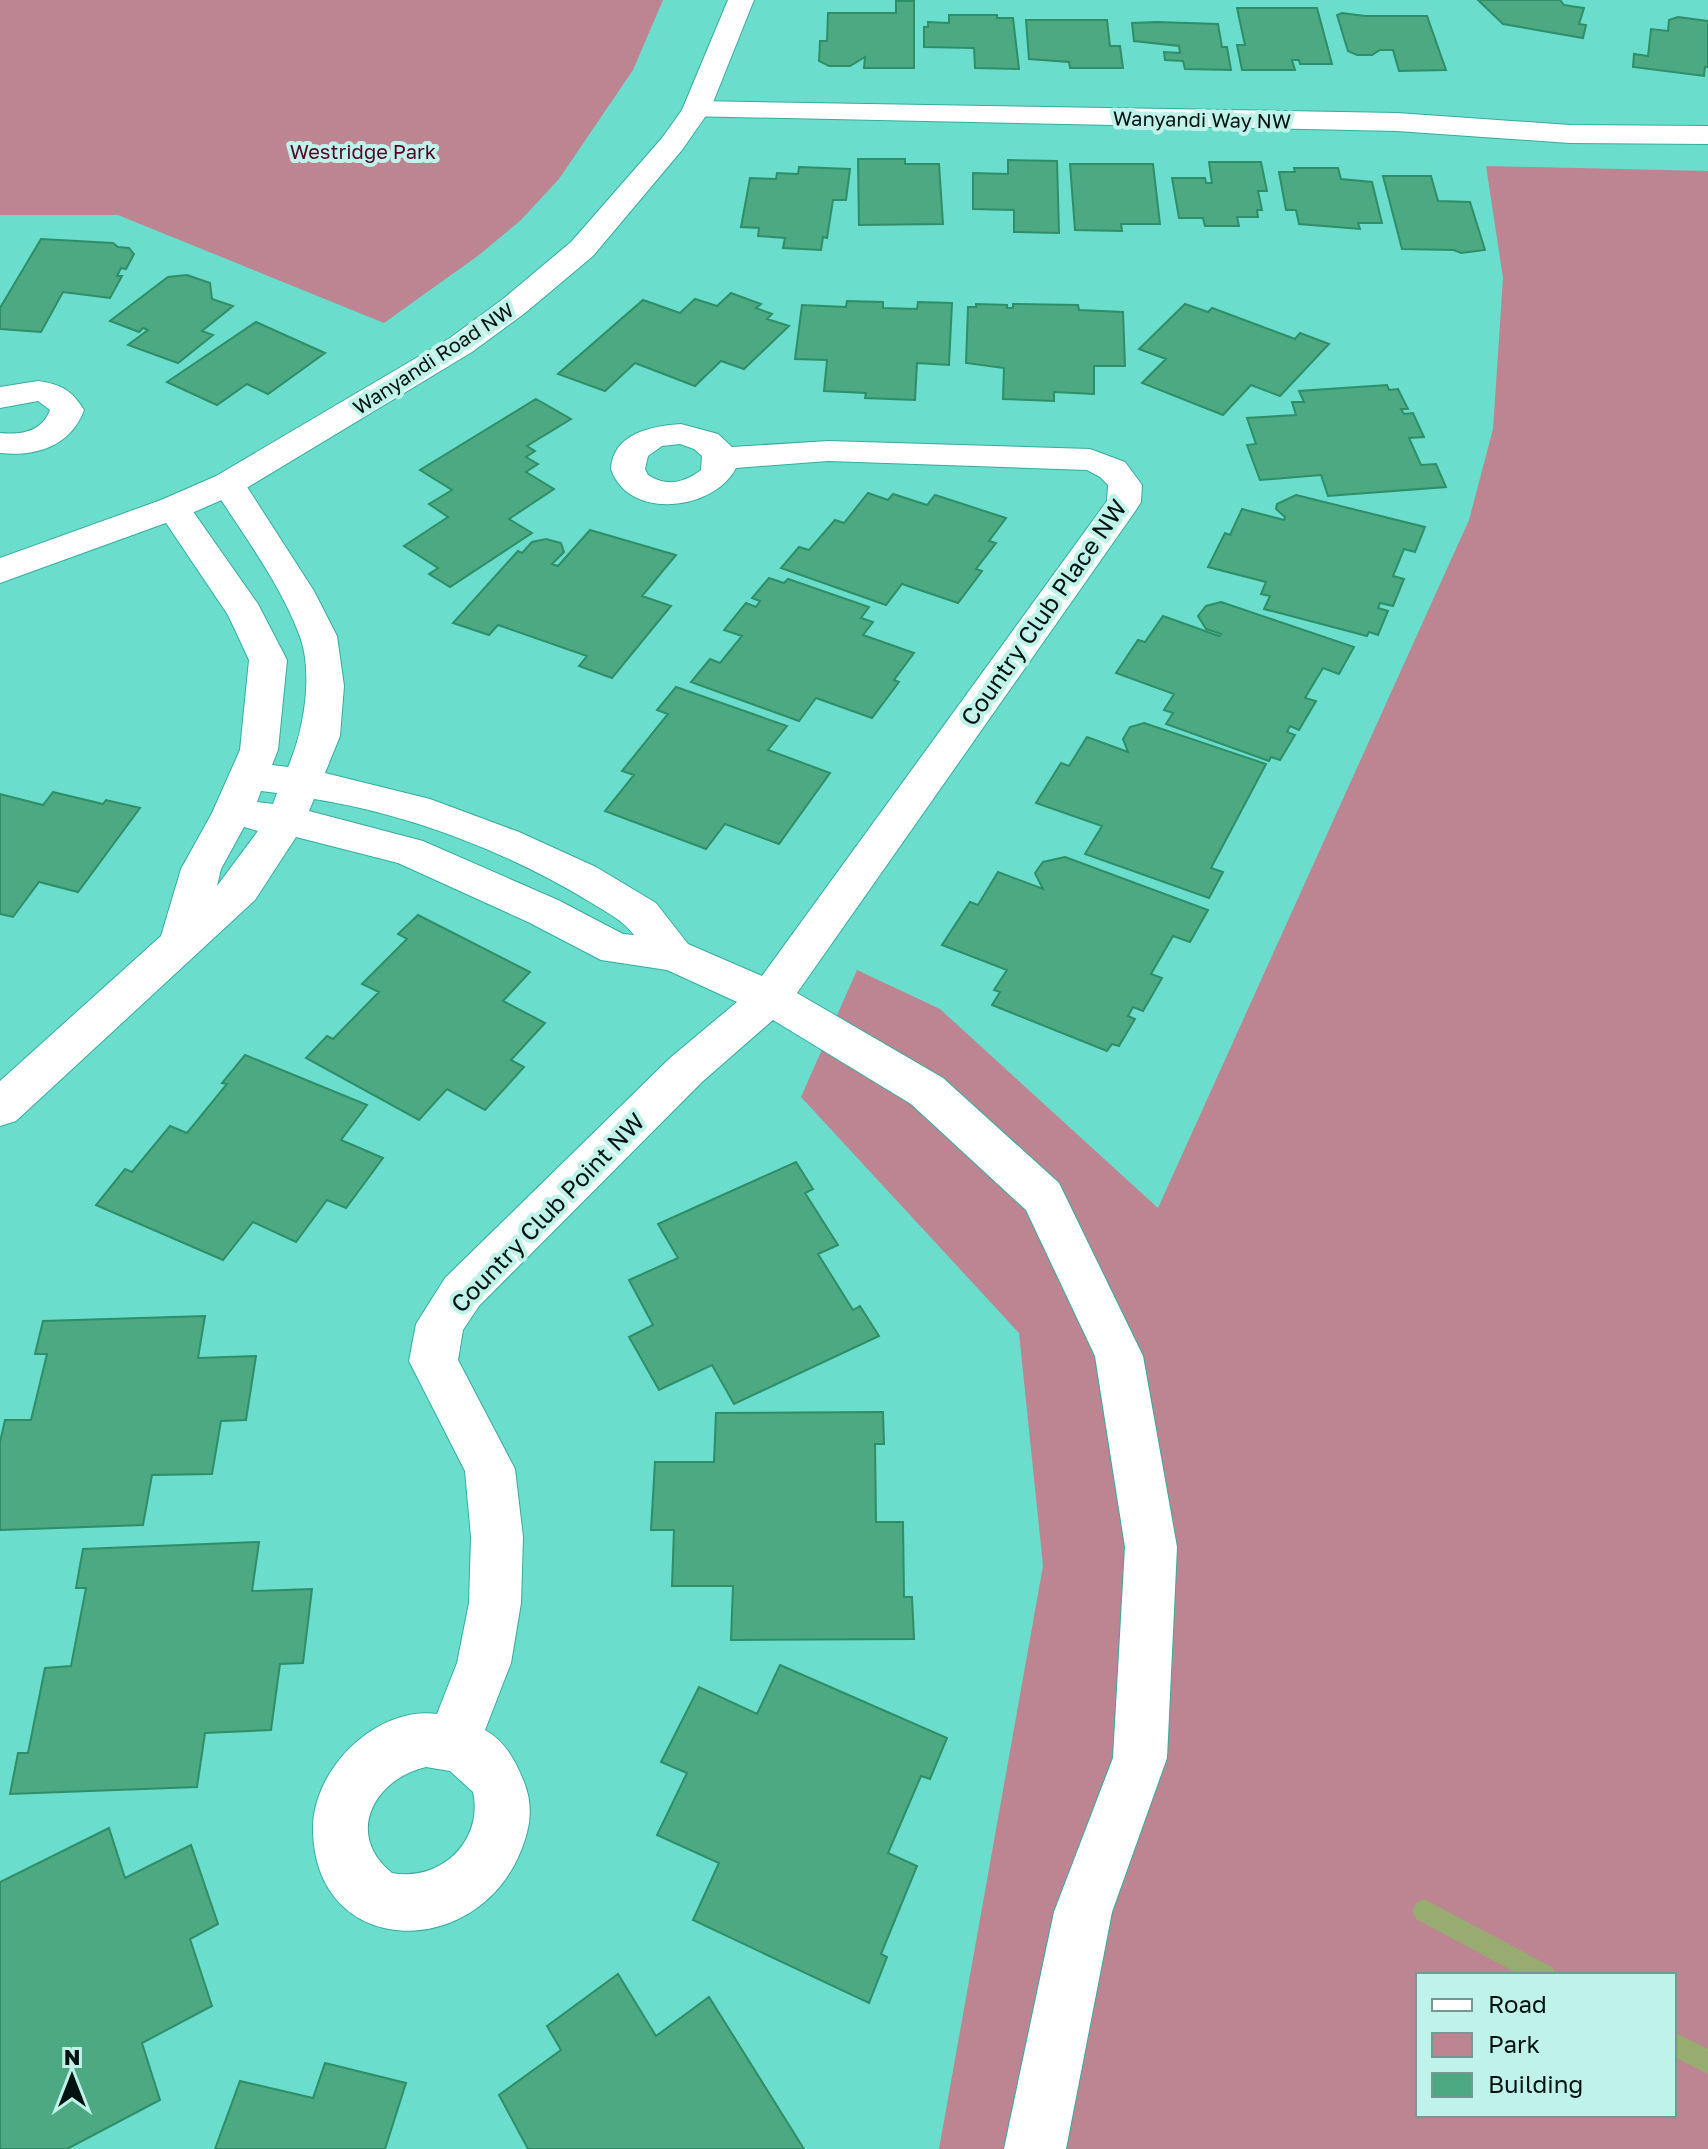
<svg xmlns="http://www.w3.org/2000/svg" width="1708" height="2149" font-family="'Golos Text',sans-serif">
	<style>
		.green { fill: #bd8592; fill-rule: evenodd }
		.lines { fill: none; stroke-linecap: round; stroke-linejoin: round }
		.stream { fill: #98ab71; fill-rule: evenodd }
		.building { fill: #4ca981; stroke: #2e8e68; stroke-width: 2 }
		.minor-casing { stroke: #34ad9e; stroke-width: 2 }
		.tertiary-casing { stroke: #34ad9e; stroke-width: 2 }
		.minor { fill: #fff; fill-rule: evenodd }
		.tertiary { fill: #fff; fill-rule: evenodd }
		.labels { text-anchor: middle; dominant-baseline: central; stroke-width: 8; stroke-linejoin: round; paint-order: stroke }
		.far-street-label { font-size: 20px; fill: #001310; stroke: #bff3e9 }
		.far-park-label { font-size: 20px; fill: #540527; stroke: #bff3e9 }
		.street-label { font-size: 24px; fill: #001310; stroke: #bff3e9 }
	</style>
	<rect width="100%" height="100%" fill="#6bddcc"/>
	<path class="green" d="M0,0H663L633,70L559,179L521,220L479,255L384,323L118,215H0Z
		M1486,166L1708,171V2149H939L1043,1566L1019,1333L801,1097L857,970L940,1009L1158,1208L1469,520L1493,429L1503,278ZM1418,1975H1674V2115H1418Z"/>
	<g class="lines">
		<path class="stream" d="M1424,1899L1552,1967L1556,1975H1520L1416,1919L1412,1911L1416,1903Z
			M1674,2032L1708,2049V2074L1674,2057Z"/>
	</g>
	<path class="building" d="M1478,0H1560L1564,5L1584,8L1579,24L1586,25L1583,38L1503,24Z
		M896,1H914V68H864L865,57L850,66H829L819,61L820,41H827L828,13H896Z
		M1237,8H1317L1332,64H1300L1299,60H1292L1295,70H1242L1237,45H1245Z
		M1342,13L1365,16H1427L1446,70L1399,71L1393,50H1380L1372,55H1357L1348,51L1337,15Z
		M949,15H997V18H1013L1019,69L975,68L974,48L924,47V27H928V22L949,23Z
		M1678,17L1708,21V67H1705L1704,76L1633,67L1634,54L1648,56L1651,29L1668,31L1669,20Z
		M1026,20H1107L1110,46H1120L1123,68H1070L1069,62L1029,59Z
		M1157,22L1218,24L1222,47H1227L1231,70L1185,69L1183,61L1165,60L1164,52L1180,53L1179,46L1134,41L1132,23Z
		M858,159H905V164H939L943,224L859,225Z
		M1008,160L1057,161L1059,233L1014,232V210L973,209V173L1008,174Z
		M1209,162H1261L1267,191H1258L1262,210H1257L1258,217H1237L1239,226H1205L1203,218H1179L1172,178H1205L1206,183H1212Z
		M1070,164H1153L1160,224H1121L1122,231L1075,230Z
		M799,167L850,169L846,200H833L827,238L823,237L821,250L783,248L785,238L758,236L759,228L741,227L750,178L776,179L777,173L798,174Z
		M1294,168H1338L1341,179L1372,182L1382,223H1358L1360,229L1299,224L1296,210H1286L1279,172H1295Z
		M1383,176H1431L1438,201L1470,202L1485,250L1461,253L1454,250L1402,249Z
		M41,239L113,243L118,247L129,248L134,254L126,269L121,268L117,276H122L110,298L63,292L41,332L0,329V308Z
		M187,275L210,283L212,299L233,306L202,331L213,335L178,363L128,345L148,330L143,328L139,332L110,321L168,277Z
		M731,293L761,304L756,308L772,314L767,319L789,326L744,369L721,361L695,386L635,363L605,391L558,374L643,300L680,313L695,299L717,306Z
		M847,301L883,302V308L917,309L918,302L952,303L949,365L917,363L915,400L865,398L866,393L824,391L827,360L795,359L802,305L846,307Z
		M976,304L1007,305V308H1013V304L1078,305L1079,310L1123,312L1125,366H1094V394L1054,392V401L1003,399L1004,368L966,363L968,307H976Z
		M1185,304L1208,312L1212,308L1295,339L1300,333L1329,344L1280,396L1251,385L1223,415L1142,383L1166,359L1139,349Z
		M256,322L325,353L268,394L247,384L217,405L167,382Z
		M1387,385L1389,390L1398,389L1408,409H1401L1404,414L1413,413L1424,437L1409,438L1421,465L1436,464L1446,487L1328,496L1321,475L1260,480L1247,445L1256,444L1247,418L1296,415L1292,402H1304L1299,391Z
		M536,399L571,419L527,446L535,451L526,457L538,464L526,472L554,489L509,519L532,533L450,587L429,574L438,568L404,546L448,517L429,504L452,490L420,470Z
		M868,493L888,500L893,494L927,505L935,495L1006,518L989,541L996,543L976,569L982,571L958,603L902,584L886,605L781,568L799,547L809,550L835,520L844,523Z
		M1296,495L1425,527L1415,552L1404,549L1393,576L1404,579L1393,606L1380,603L1378,608L1388,611L1378,635L1369,632L1367,636L1264,609L1270,596L1261,594L1266,582L1208,567L1225,533L1230,535L1242,509L1284,520L1285,517L1276,509L1277,504Z
		M590,530L676,555L642,596L671,606L612,678L579,666L587,656L498,625L489,635L453,623L518,551L522,553L532,542L546,539L561,543L564,552L552,564L558,566Z
		M769,578L784,583L788,579L869,607L861,618L873,622L863,635L914,653L894,680L899,682L872,718L816,698L799,721L691,682L710,659L720,663L742,636L724,630L746,603L756,607L760,601L752,598Z
		M1221,602L1354,647L1339,674L1323,668L1305,698L1316,701L1299,730L1290,726L1287,732L1295,735L1280,760L1271,757L1269,761L1166,724L1173,713L1164,710L1174,694L1116,673L1138,640L1145,642L1163,616L1219,636L1221,634L1206,629L1198,616L1206,606Z
		M676,687L787,726L768,750L830,773L779,844L725,824L706,849L605,811L634,775L622,771L668,714L657,710Z
		M1144,723L1266,764L1211,868L1223,872L1209,898L1085,854L1102,826L1036,803L1061,763L1069,766L1087,737L1128,752L1123,739L1130,727Z
		M53,792L103,804L106,800L140,808L78,892L39,882L13,917L0,914V794L43,805Z
		M1065,857L1208,910L1190,942L1173,936L1151,974L1162,978L1143,1011L1133,1007L1128,1016L1135,1019L1119,1046L1112,1044L1107,1051L992,1005L1000,992L994,990L1007,970L942,945L970,902L978,905L998,872L1043,889L1035,873L1043,862Z
		M418,915L530,972L503,1001L545,1023L511,1060L524,1067L485,1110L447,1089L419,1120L306,1058L327,1036L333,1039L379,992L362,984L407,939L398,934Z
		M245,1055L367,1105L341,1140L383,1158L346,1208L327,1200L296,1242L253,1222L223,1260L96,1205L125,1169L132,1172L170,1126L187,1133L227,1084L222,1083Z
		M796,1162L813,1189L805,1193L838,1245L818,1254L853,1310L860,1306L879,1336L734,1404L712,1365L659,1390L629,1337L653,1325L629,1280L678,1258L658,1224Z
		M205,1316L198,1358L256,1356L246,1420L221,1421L212,1474L152,1475L143,1525L0,1530V1442L5,1420H31L47,1354H35L43,1321Z
		M883,1412L884,1444H875L876,1522H903L904,1597H912L914,1639L731,1640L733,1586H672L674,1530H651L655,1462H714L716,1413Z
		M259,1542L252,1591L312,1589L303,1663L280,1664L271,1730L205,1733L197,1787L10,1794L18,1753H28L45,1668L71,1666L86,1588H76L83,1549Z
		M780,1665L947,1738L930,1779L921,1776L888,1853L917,1866L881,1954L887,1957L869,2003L693,1920L719,1863L657,1835L687,1773L661,1762L699,1687L757,1714Z
		M109,1828L125,1878L191,1845L218,1924L190,1939L212,2006L142,2043L160,2100L67,2149H0V1882Z
		M618,1974L656,2036L709,1997L804,2149H528L499,2095L561,2050L547,2026Z
		M325,2063L406,2083L385,2149H215L240,2081L313,2098Z"/>
	<g class="lines">
		<g class="minor-casing">
			<path id="minor" d="M696,101L1397,113L1570,125L1708,126V144L1570,143L1397,131L686,116L682,110L686,104Z
				M38,381C60,384 72,390 84,410C71,446 36,457 0,453V433C21,435 42,432 50,410L38,401L0,408V387Z
				M681,424L718,434L732,447L828,441L1090,449L1125,462L1142,485L1141,502L1136,510L797,993L943,1078L1059,1183L1143,1356L1177,1547L1167,1758L1112,1912L1066,2149H1004L1054,1912L1113,1758L1125,1547L1095,1356L1026,1210L911,1104L773,1020L702,1082L479,1306L463,1330L458,1360L515,1469L523,1537L521,1603L511,1663L485,1730C506,1742 515,1760 524,1782C534,1807 530,1829 520,1853C475,1961 316,1959 313,1831C311,1771 375,1706 437,1714L457,1663L469,1603L471,1537L465,1471L409,1361L416,1324L445,1278L670,1058L737,1002L667,970L601,960L528,922L398,863L296,837L255,900L16,1121L0,1126V1081L161,936L181,869L212,813L240,750L249,660L228,615L156,508L161,500L173,497L185,500L258,604L287,660L278,750L272,765L288,767C304,731 314,672 299,634C279,581 241,532 211,484L216,476L228,473L240,476L314,591L337,636L344,686L340,736L325,773L430,799L519,832L596,867L656,903L688,944L762,976L1107,501L1108,485L1100,477L1087,470L828,461L736,468C714,511 628,521 611,469C613,433 652,426 681,424ZM680,444L694,449L702,456L701,470C684,483 667,487 648,475L645,469L648,456L662,446ZM261,791L277,793L273,804L257,802ZM314,799C409,814 508,852 590,902C606,912 623,920 634,935L623,934L558,900L423,841L309,811ZM244,827L258,831L217,886L221,869ZM426,1767L450,1771L473,1792C484,1841 440,1882 392,1873C344,1835 374,1779 426,1767Z"/>
		</g>
		<g class="tertiary-casing">
			<path id="tertiary" d="M728,0H754L710,110L682,150L593,256L525,313L472,352L240,492L185,516L0,583V558L161,500L216,476L450,338L503,299L571,242L662,138L682,110Z"/>
		</g>
		<use href="#minor" class="minor"/>
		<use href="#tertiary" class="tertiary"/>
	</g>
	<g class="labels">
		<g class="far-street-label">
			<text transform="translate(1202 119) rotate(1)">Wanyandi Way NW</text>
			<text transform="translate(433 358) rotate(-33)">Wanyandi Road NW</text>
		</g>
		<g class="far-park-label">
			<text x="363" y="151">Westridge Park</text>
		</g>
		<g class="street-label">
			<text transform="translate(1043 612) rotate(-55)">Country Club Place NW</text>
			<text transform="translate(547 1212) rotate(-46)">Country Club Point NW</text>
		</g>
	</g>
	<rect x="1416" y="1973" width="260" height="144" fill="#bff3e9" stroke="#739992" stroke-width="2"/>
	<rect x="1432" y="1999" width="40" height="12" fill="#ffffff" stroke="#739992" stroke-width="2"/>
	<text x="1488" y="2013" font-size="24" fill="#001310">Road</text>
	<rect x="1432" y="2033" width="40" height="24" fill="#bd8592" stroke="#739992" stroke-width="2"/>
	<text x="1488" y="2053" font-size="24" fill="#001310">Park</text>
	<rect x="1432" y="2073" width="40" height="24" fill="#4ca981" stroke="#739992" stroke-width="2"/>
	<text x="1488" y="2093" font-size="24" fill="#001310">Building</text>
	<g transform="translate(72 2077)" stroke="#bff3e9" stroke-width="6" paint-order="stroke">
	<path d="M0-6L14 30L0 20L-14 30Z" fill="#001310"/>
	<text y="-12" font-size="22" font-weight="bold" text-anchor="middle" fill="#001310">N</text>
	</g>
</svg>
